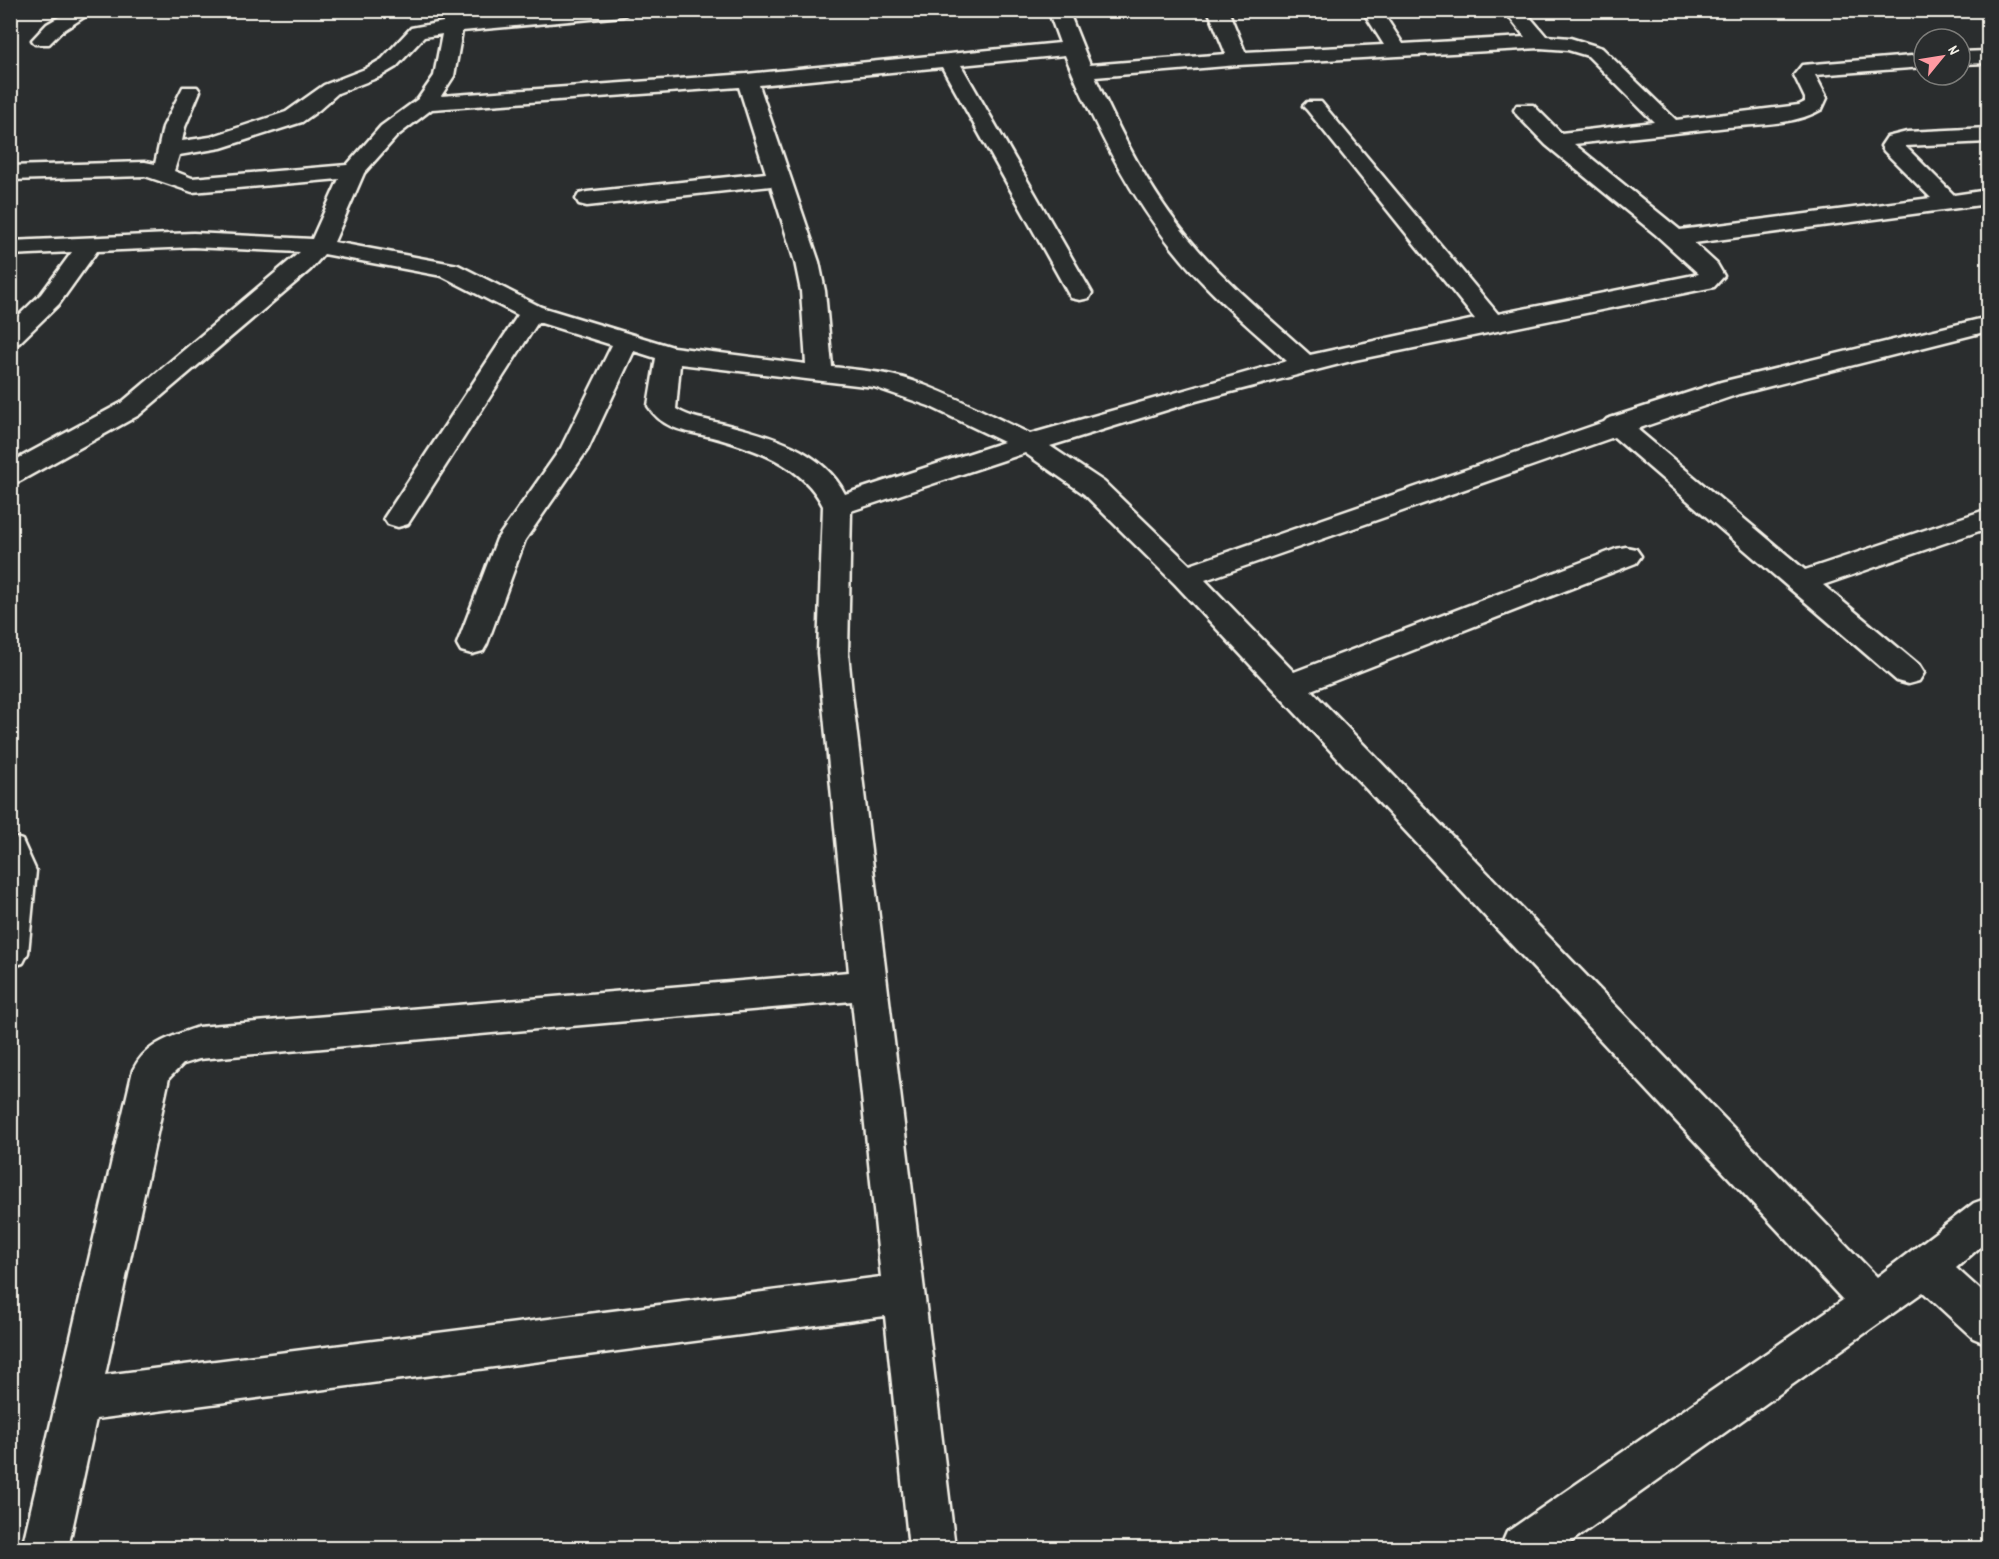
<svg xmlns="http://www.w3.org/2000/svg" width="1999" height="1559" font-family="Dekko,sans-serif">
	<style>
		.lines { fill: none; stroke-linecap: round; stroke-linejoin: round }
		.minor-casing { stroke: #f4f1e8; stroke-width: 5 }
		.minor { fill: #2a2d2e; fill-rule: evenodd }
	</style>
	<rect width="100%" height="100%" fill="#2a2d2e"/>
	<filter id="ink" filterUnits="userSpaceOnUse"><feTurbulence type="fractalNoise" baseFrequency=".0167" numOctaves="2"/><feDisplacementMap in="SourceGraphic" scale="12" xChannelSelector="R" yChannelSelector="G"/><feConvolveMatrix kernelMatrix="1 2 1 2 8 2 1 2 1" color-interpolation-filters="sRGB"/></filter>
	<g filter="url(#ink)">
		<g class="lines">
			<g class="minor-casing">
				<path id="minor" d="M71,10H95L61,32L49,44H35L32,40L47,24Z
					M443,10H463V19L555,10H632L623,16L462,31L454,76L441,96L747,74L1060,43L1048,10H1068L1090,65L1226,54L1208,10H1228L1245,52L1384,45L1362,10H1381L1403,44L1525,37L1504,10H1524L1546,36L1570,38L1602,48L1676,120L1799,105L1805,102V98L1794,75L1802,65L1924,55V67L1815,75L1827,98L1822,109C1795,125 1759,124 1728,127C1677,133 1627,138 1574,144L1680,230L1931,198L1884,151L1881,146L1887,137L1907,132L1988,128V142L1905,146L1954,195L1988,190V204L1694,243L1717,264L1724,276L1714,287L1355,360L1196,401L1050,446L1104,482L1190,565L1604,422L1607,419L1721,382L1988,317V331L1739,394L1637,429L1805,570L1988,509V528L1823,585L1919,665L1924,673L1919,681L1908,684L1897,681L1614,437L1205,580L1294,672L1616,549L1626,547L1636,549L1641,556L1636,563L1311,690L1877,1277L1974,1203L1988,1198V1240L1956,1268L1988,1297V1344L1973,1338L1923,1292L1562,1548H1500L1507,1532L1843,1300L1175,584L1084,494L1025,453L851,511L848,653L852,693L955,1548H909L885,1316L96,1419L68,1548H22L133,1070C146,1043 171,1037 198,1027L849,972L818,653L823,506C802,464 755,449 712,437C686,431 663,430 648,406L656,358L634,351L588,449L525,540L487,644L483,651L472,654L461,651L457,644L497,539L561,448L612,345L538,322L408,524L398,527L388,524L384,518L518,315L442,276L324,254L310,270L139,415L20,481L10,483V463L121,403L300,252L193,247L97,251L59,304L19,343L10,345V324L41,294L72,252L10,255V241L193,233L312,239L339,179L192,192L145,176L10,180V166L145,162L155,164L163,127L183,87H197L200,91L185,127L182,141L210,137L286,112L324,85L365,69L382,59L411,28L443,22ZM442,34L434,76L418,99L381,126L347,165L192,178L174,171L179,155L221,148L302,122L319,110L338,93L379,77L396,67L424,37ZM1540,48L1568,50L1588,56L1654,122L1561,133L1533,105H1517L1514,110L1517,115L1546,145L1655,234L1699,274L1498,314L1321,102H1307L1303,106L1307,110L1475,319L1310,355C1269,318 1226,283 1190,240C1150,192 1121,134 1095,77L1238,65ZM1065,55C1093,123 1127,191 1173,249C1206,291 1247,325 1287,361L1030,434C992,416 953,395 913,381C887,372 859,370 832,367L825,291L819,262L759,85L942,67L1068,293L1071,298L1080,300L1089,298L1092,293L961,65ZM739,87L766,173L587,192L579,194L576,199L579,204L587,206L771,186L795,262L801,291L806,364L673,347L541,307L458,265L334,242L364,173L397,136L432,109ZM680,364L874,387L929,406L1004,442L845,494C823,450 768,435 724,424C707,420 690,418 676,409ZM852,1001L881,1277L105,1375L169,1078L183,1064L199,1059Z
					M1988,51V63L1960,64V52Z
					M10,836L22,840L36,871L28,953L23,963L10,967Z"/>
			</g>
			<use href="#minor" class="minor"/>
		</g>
	</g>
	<rect width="1999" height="1559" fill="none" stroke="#2a2d2e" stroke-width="36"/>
	<rect x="18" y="18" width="1963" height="1523" fill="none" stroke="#f4f1e8" stroke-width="2" filter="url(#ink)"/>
	<g transform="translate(1942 57) rotate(60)"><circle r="28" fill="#2a2d2e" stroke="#7b7b78" stroke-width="1.5"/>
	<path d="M0-4.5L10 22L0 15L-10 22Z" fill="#ff9aa2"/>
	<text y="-9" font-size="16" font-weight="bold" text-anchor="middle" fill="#f4f1e8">N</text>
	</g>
</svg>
